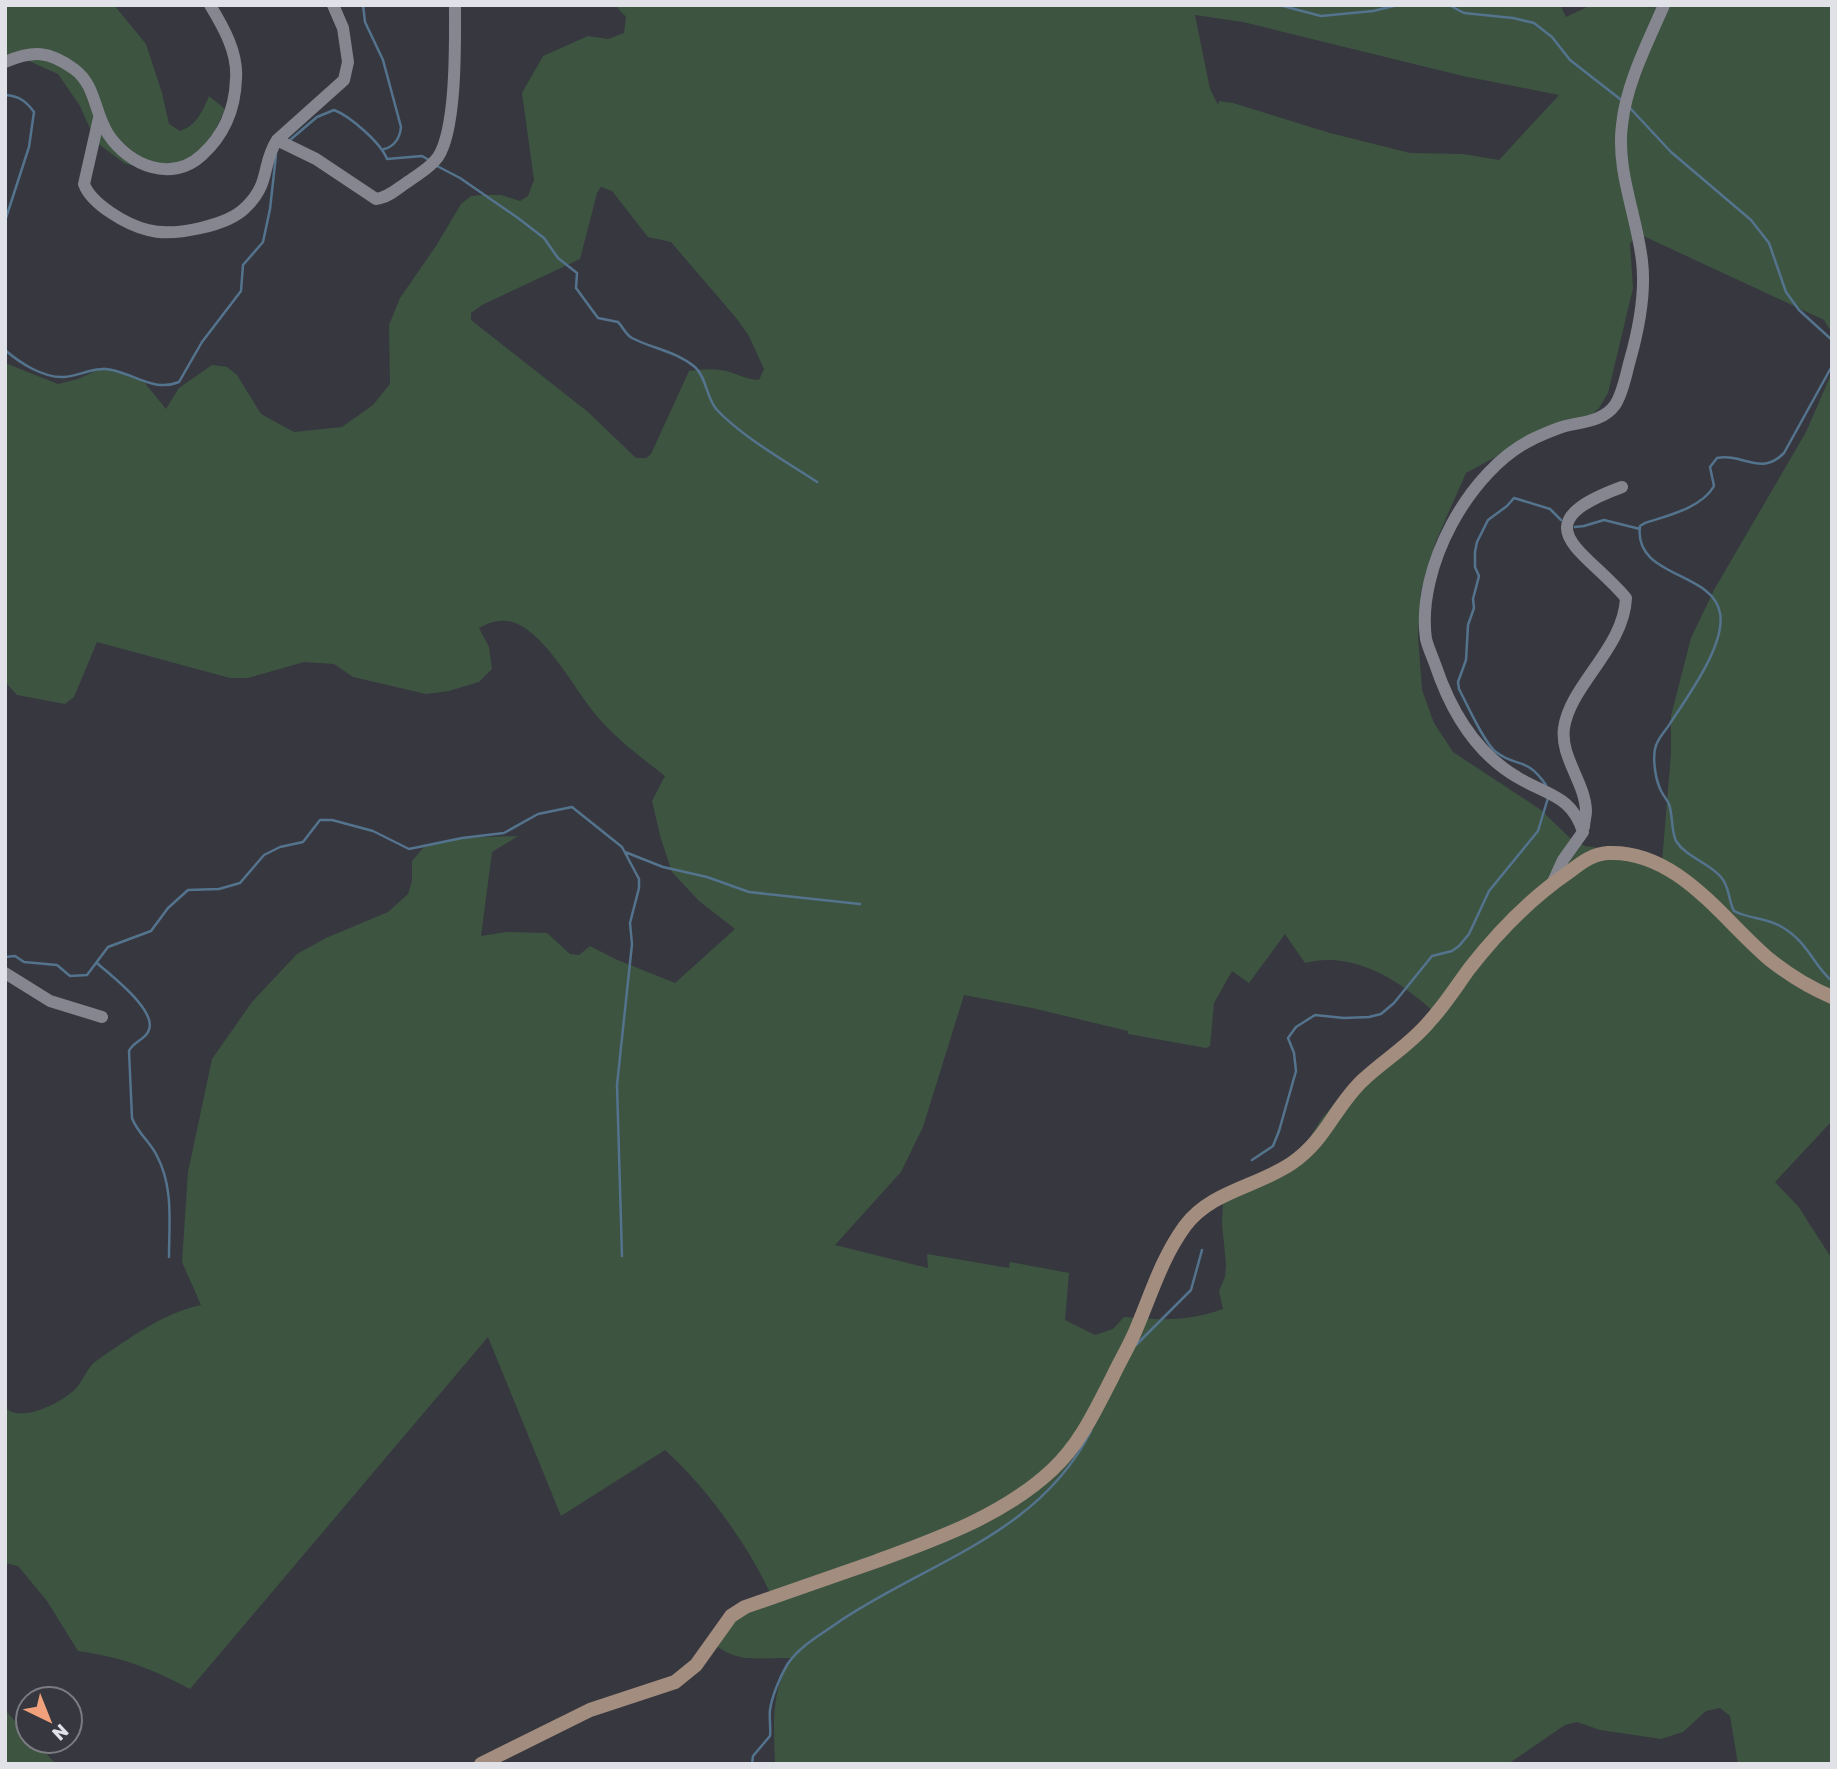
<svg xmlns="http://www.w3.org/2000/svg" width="1837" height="1769" font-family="Rubik,sans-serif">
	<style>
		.green { fill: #3d5441; fill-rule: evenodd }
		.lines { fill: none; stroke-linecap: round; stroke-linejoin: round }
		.stream { stroke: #54738d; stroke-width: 2.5 }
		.street { stroke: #868690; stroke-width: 12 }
		.secondary { stroke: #a28d7f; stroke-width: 14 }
	</style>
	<rect width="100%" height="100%" fill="#37373f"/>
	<path class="green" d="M5,5H114L146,44L162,93L169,124L180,131C197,125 202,112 209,96L225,109L211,139L186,161L151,171L124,163L96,142L80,106L58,74L22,58L5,61Z
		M615,5H1560L1566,17L1591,5H1650L1649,9L1653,5H1832V333L1824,320L1637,233L1630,244L1633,288L1608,393L1599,408L1586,420L1512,448L1466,473L1436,541L1421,591L1418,636L1422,690L1434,723L1453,752L1541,810L1570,838L1585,846L1629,852L1662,862L1671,754V716L1691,638L1714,590L1806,432L1832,372V1121L1775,1182L1798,1206L1832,1259V1764H1738L1730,1716L1720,1708L1706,1711L1683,1732L1661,1739L1600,1730L1577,1722L1565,1725L1508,1764H775C774,1727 770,1690 792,1658C760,1657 736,1665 711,1641L722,1625L773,1599C749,1546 708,1489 665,1450L561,1516L488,1337L190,1689C148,1667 124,1658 78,1651L47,1601L18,1566L5,1563V1407C19,1425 66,1401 77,1387C84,1379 87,1368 96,1361C130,1338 161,1314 201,1305L182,1262L188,1172L212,1059L252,1002L297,954L326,938L388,912L408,894L412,881V861L424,847L456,838L518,836L492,852L481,936L506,932L547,933L570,954L579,955L590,946L615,959L675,983L735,929L699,901L672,872L661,839L652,801L665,776C641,757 616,739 596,715C575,690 546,634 515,623C503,618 489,622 479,628L489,647L492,669L479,682L449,691L426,694L353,677L334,664L304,662L248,678H230L97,642L74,697L65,704L17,695L5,682V363L58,384L78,379L104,367L144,382L166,409L179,388L212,365L227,367L237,375L261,414L294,432L342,427L373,405L390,384L389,325L400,298L436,246L461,204L471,196L484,195H501L520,201L528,196L534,180L522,93L543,56L588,36L608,39L624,33L626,17ZM1195,15L1243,22L1463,76L1559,95L1499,160L1463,154L1410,153L1330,133L1233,103L1219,101L1218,105L1210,89ZM601,187L612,191L648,237L671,242L737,319L749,336L764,369L759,380C747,379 741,376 730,372C717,368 703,369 689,371L651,454L646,458H636L588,412L471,320V313L482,305L580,259L597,193ZM1285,934L1305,963C1355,950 1402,982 1437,1015L1340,1097L1322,1118L1308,1140L1274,1176L1223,1201L1222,1224L1226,1264L1225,1277L1219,1291L1223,1309C1185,1322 1163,1320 1124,1317L1113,1329L1095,1335L1065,1320L1069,1273L1010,1262L1009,1268L927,1254L928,1268L835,1245L901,1172L923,1127L964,995L1032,1008L1128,1031V1034L1206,1048L1210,1046L1214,1003L1232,971L1249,983Z
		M5,1710L28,1735V1741H34L56,1764H5Z"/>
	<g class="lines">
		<path class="stream" d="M363,5L365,22L383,60L401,127C400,138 394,147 384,149
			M1279,5L1321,16L1373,11L1398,5
			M1449,5L1464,13L1513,18L1534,23L1552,37L1570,60L1620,99
			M5,95C19,96 26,101 34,112L29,147L5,221
			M1630,108L1671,152L1751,220L1769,243L1786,292L1799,310L1832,340
			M290,140L317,117L334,110C350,116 381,143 387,159L422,156L429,160
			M437,166L460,178L518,218L544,238L558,258L577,273L576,288L598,318L618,322C623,327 626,335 632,338C653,349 676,351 695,367C707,378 706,398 717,410C745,439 784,460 817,482
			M5,350C20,363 43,378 64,377C80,376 95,366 112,370C136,375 155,392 179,382L202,342L241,291L243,265L263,242L270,209L276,155
			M1832,366L1784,453C1760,477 1744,453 1717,458L1710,467L1714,486C1702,508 1666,516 1645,523L1640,526C1633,578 1713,571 1720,613C1726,644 1688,696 1671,722C1666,731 1657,738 1655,749C1653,759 1655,776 1659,786C1661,793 1666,798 1669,804C1673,816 1671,830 1676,841C1686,857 1709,863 1721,877C1730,887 1728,900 1734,911C1749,919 1768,918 1782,927C1809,943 1813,965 1832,981
			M1575,527L1584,526L1604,520L1640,529
			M1546,785C1526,756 1517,768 1496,752C1484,743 1467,704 1459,689L1458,682L1466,660L1468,625L1474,608L1473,599L1479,576L1475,567V552L1477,542L1488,520L1507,506L1514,498L1550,509L1561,520
			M625,852L663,867L707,877L749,892L860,904
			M5,957L15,956L24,962L57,965L70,976L87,975L108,947L151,931L168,908L188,890L219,889L240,883L264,855L280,847L303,842L320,820H332L373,831L409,849L462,838L504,833L538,814L572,807L622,847L639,879V888L630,923L632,944L617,1085L622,1256
			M97,963C110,975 160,1012 148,1032C144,1040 133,1042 129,1051L132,1118C137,1132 149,1141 156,1154C174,1187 169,1222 169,1257
			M1252,1160L1273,1146L1279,1131L1296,1071L1294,1053L1288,1038L1296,1027L1315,1015L1344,1018L1369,1017L1381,1014L1394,1003L1432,956L1452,951L1459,946L1469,934L1489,891L1538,831L1548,798
			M1136,1345L1191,1290L1202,1250
			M752,1764L753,1756L770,1736C771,1728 769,1719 770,1710C772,1696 780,1677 787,1665C799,1646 822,1634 840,1621C930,1561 1039,1534 1091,1431"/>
		<path class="street" d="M5,62C34,50 49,51 74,69C96,85 94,112 108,134C129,166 172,183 202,155C224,135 235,108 236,79C238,53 224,28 210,5
			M99,118L84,184C91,204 127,225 148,230C173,237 228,226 246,207C271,183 261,165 277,140L344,80L348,62L343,28L333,5
			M277,140L316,159L376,199C388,198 398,188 409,181C420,173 430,168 438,157C457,128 455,41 455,5
			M1584,827C1584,822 1586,816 1586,811C1585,782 1560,757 1564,728C1570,685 1624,648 1626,598C1586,550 1518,525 1622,487
			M1553,882L1563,860L1583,832C1572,795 1546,795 1517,777C1474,752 1450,709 1435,664C1432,656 1428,647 1426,639C1416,568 1469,470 1533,439C1542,435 1552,430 1562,427C1580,422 1603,422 1615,405C1623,393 1626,374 1630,360C1639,328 1646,294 1642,261C1637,216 1616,171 1622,125C1626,84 1648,42 1664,5
			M5,973L50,1001L102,1017"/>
		<path class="secondary" d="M481,1764L590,1710L675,1682L696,1665L731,1616L745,1607C789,1592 833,1576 877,1561C937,1539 1004,1515 1052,1470C1080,1444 1095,1411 1112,1378C1119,1363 1128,1348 1135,1332C1151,1295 1161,1259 1185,1226C1211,1191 1257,1187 1292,1163C1326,1140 1335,1106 1363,1080C1384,1060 1410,1045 1429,1022C1444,1006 1456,987 1469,969C1497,933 1531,898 1569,872C1581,863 1592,854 1608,853C1677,850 1722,919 1769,959C1789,975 1808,987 1832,997"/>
	</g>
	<rect width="1837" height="1769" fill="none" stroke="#e1e2e7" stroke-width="14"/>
	<g transform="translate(49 1720) rotate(137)"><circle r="33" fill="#37373f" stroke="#7b7b82" stroke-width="2"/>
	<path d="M0-5L12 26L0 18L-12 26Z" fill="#f1a17c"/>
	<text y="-10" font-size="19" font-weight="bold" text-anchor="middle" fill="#e1e2e7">N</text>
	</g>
</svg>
